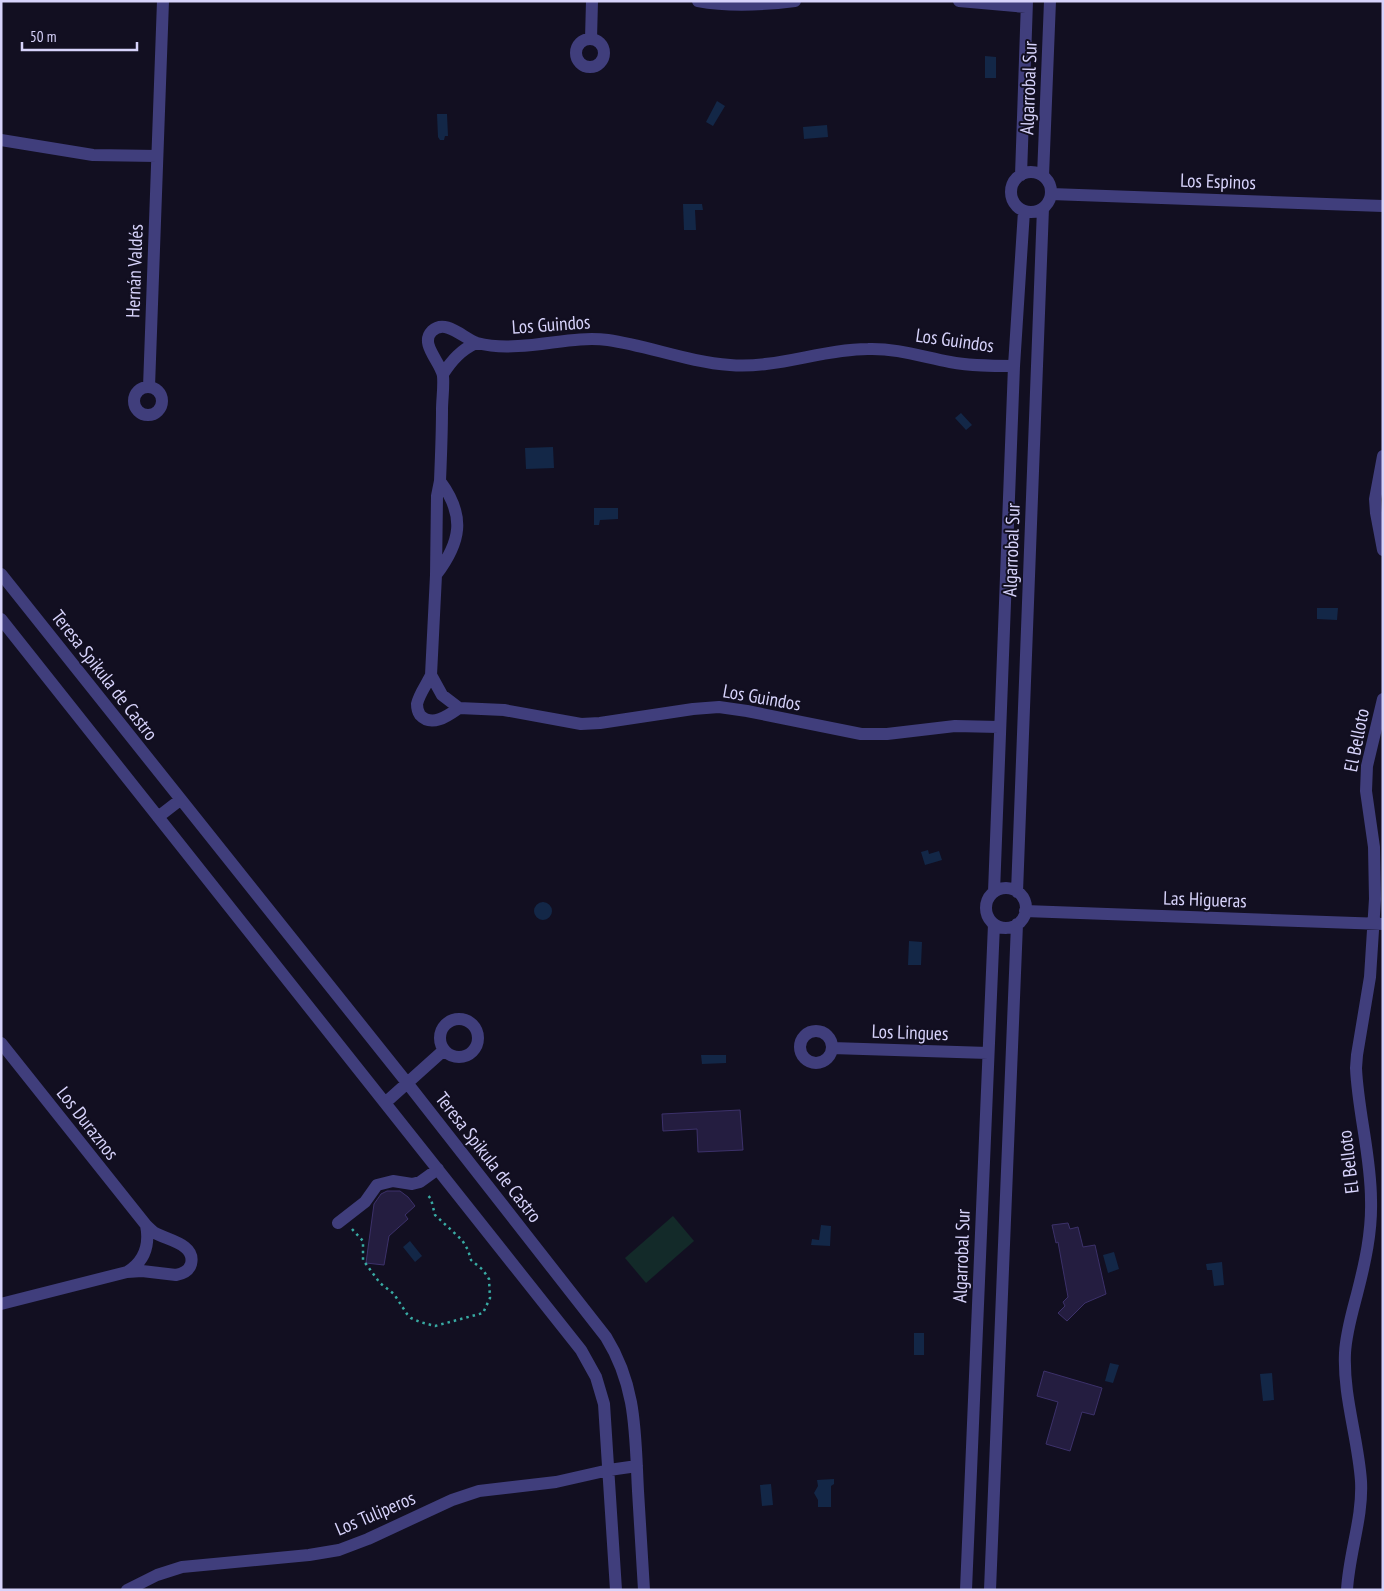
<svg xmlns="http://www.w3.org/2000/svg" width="1384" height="1591" font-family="'PT Sans Narrow',sans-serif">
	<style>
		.green { fill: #132a29 }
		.water { fill: #132747 }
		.building { fill: #241d40; stroke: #3c316a }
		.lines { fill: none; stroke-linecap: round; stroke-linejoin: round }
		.path { stroke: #38aaa3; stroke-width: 2.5; stroke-dasharray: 2.5 4; stroke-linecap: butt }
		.minor { stroke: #403e7c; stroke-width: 12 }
		.labels { text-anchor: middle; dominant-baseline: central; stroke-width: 4; stroke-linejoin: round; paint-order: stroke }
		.street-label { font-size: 19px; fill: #d7d3fb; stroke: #120f21 }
	</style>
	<rect width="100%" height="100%" fill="#120f21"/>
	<path class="green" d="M673,1216L694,1241L646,1283L625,1258Z"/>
	<path class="water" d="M985,56L996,57V78H985Z
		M717,101L725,106L713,126L706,122Z
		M437,114H447L448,136H445L444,140H440L438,137Z
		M827,125L828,137L804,139L803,127Z
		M683,204H702L703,210H695L696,230H684Z
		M961,413L972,425L966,430L955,418Z
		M553,447L554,468L526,469L525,448Z
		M594,508H618V519L600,520L599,525H594Z
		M1317,608H1338L1337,620L1317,619Z
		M928,850L929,854L939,851L942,860L925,865L921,852Z
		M534 911a9 9 0 1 1 18 0a9 9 0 1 1-18 0Z
		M909,941L922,942L921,965H908Z
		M701,1055H726V1063L702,1064Z
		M821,1225L831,1226L830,1246L811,1245L812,1239L819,1240Z
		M410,1241L422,1256L415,1262L403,1247Z
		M1114,1252L1119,1269L1108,1273L1103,1255Z
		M1222,1262L1224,1285L1214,1286L1212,1270H1207L1206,1264Z
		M914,1333H924V1355H914Z
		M1110,1363L1119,1365L1113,1383L1105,1381Z
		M1272,1373L1274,1400L1263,1401L1260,1374Z
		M834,1479V1484L831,1486V1507H818V1500L814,1493L818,1486L817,1480Z
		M771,1484L773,1505L762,1506L760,1485Z"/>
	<path class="building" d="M740,1110L743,1150L698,1152L697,1129L663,1131L662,1114Z
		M387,1191H400L408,1197L415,1206L405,1215L408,1219L389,1236L384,1265L366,1263L374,1204L381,1194Z
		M1068,1223L1070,1229L1078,1227L1083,1247L1095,1245L1106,1294L1085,1303L1067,1321L1058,1313L1065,1306L1063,1302L1068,1297L1058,1242L1056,1243L1052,1225Z
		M1044,1371L1102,1388L1094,1415L1082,1412L1070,1451L1046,1444L1058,1402L1037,1396Z"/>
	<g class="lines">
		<path class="path" d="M352,1229L363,1241V1260L380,1283L394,1294L407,1314L411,1318L420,1322L435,1326L483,1313L490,1298L489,1279L483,1270L471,1260L468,1250L462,1240L435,1215L431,1199L426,1193"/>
		<path class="minor" d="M698,1C730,7 763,5 795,1
			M959,1L1026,7
			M576 53a14 14 0 1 1 28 0a14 14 0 1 1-28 0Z
			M591,39L592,1
			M1,140L93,155L157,156
			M1011 192a20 20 0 1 1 40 0a20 20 0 1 1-40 0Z
			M1021,175L1027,1
			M1043,176L1050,1
			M1051,194L1383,206
			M443,374C452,360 461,350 476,343
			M134 401a14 14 0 1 1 28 0a14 14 0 1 1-28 0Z
			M149,387L163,1
			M1383,456L1375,499L1376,513L1383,550
			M1,574L408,1084L606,1337C637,1387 635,1434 638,1491C640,1524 642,1557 644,1590
			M436,575C461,542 466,516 440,481
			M1,619L581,1350L596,1377L604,1404L616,1590
			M431,675C427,684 419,694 417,704C417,707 418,712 420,715C432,728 449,715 459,708
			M999,727L955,726L887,734H861L747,711L719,707L693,709L600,723L581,724L504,710L459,708L442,695L431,675L436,575L437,496L440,481C441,457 442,433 442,410C442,399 444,387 443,376C441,362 419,344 432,331C446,318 464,339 477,343C489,346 505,347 518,346C548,345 578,336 608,340C649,346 688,362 730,365C776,369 822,349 868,349C896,348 923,357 950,362C971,366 992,366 1014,366
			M158,817L180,800
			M986 908a20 20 0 1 1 40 0a20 20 0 1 1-40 0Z
			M994,892L1014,366L1024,211
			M1017,892L1043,208
			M1025,911L1383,924
			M440 1038a19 19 0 1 1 38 0a19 19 0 1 1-38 0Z
			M800 1047a16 16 0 1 1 32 0a16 16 0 1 1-32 0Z
			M1,1043L146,1225C149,1228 152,1231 155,1233C167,1240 196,1244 191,1264C189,1271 182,1274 176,1275L142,1271L127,1272L1,1304
			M832,1048L988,1053
			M385,1103L444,1050
			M338,1223L365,1202L377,1185L393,1181L412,1184L420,1182L438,1169
			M127,1272C145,1261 150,1245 146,1225
			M127,1590L157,1575L182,1567L309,1555L339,1550L368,1539L452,1500L479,1491L556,1482L609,1470L637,1466
			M966,1590L994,924
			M990,1590L1017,924
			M1347,1590C1349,1553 1363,1518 1361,1481C1358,1438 1343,1396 1345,1353C1346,1333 1352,1313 1357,1294C1365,1263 1372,1232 1371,1200C1371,1156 1358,1112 1356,1068L1357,1055L1370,977L1375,899L1374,847L1366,791L1367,766L1383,699"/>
	</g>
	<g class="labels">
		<g class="street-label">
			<text transform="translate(1028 88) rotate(-88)">Algarrobal Sur</text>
			<text transform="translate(1218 181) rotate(2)">Los Espinos</text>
			<text transform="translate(134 271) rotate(-88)">Hernán Valdés</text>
			<text transform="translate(551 324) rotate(-4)">Los Guindos</text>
			<text transform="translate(955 340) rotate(8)">Los Guindos</text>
			<text transform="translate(1011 550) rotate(-88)">Algarrobal Sur</text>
			<text transform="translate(105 675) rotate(52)">Teresa Spikula de Castro</text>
			<text transform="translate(762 697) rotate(10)">Los Guindos</text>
			<text transform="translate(1356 740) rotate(-79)">El Belloto</text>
			<text transform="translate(1205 899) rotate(2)">Las Higueras</text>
			<text transform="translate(910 1032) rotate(2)">Los Lingues</text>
			<text transform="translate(88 1123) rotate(52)">Los Duraznos</text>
			<text transform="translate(489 1157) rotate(52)">Teresa Spikula de Castro</text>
			<text transform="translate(1348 1162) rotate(-97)">El Belloto</text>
			<text transform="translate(961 1256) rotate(-88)">Algarrobal Sur</text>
			<text transform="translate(375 1513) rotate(-23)">Los Tuliperos</text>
		</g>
	</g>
	<rect width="1384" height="1591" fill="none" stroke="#d7d3fb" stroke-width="5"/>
	<path d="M22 42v8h115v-8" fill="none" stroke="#d7d3fb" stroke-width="2.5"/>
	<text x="30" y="42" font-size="15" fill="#d7d3fb" stroke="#120f21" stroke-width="4" paint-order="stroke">50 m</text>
</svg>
